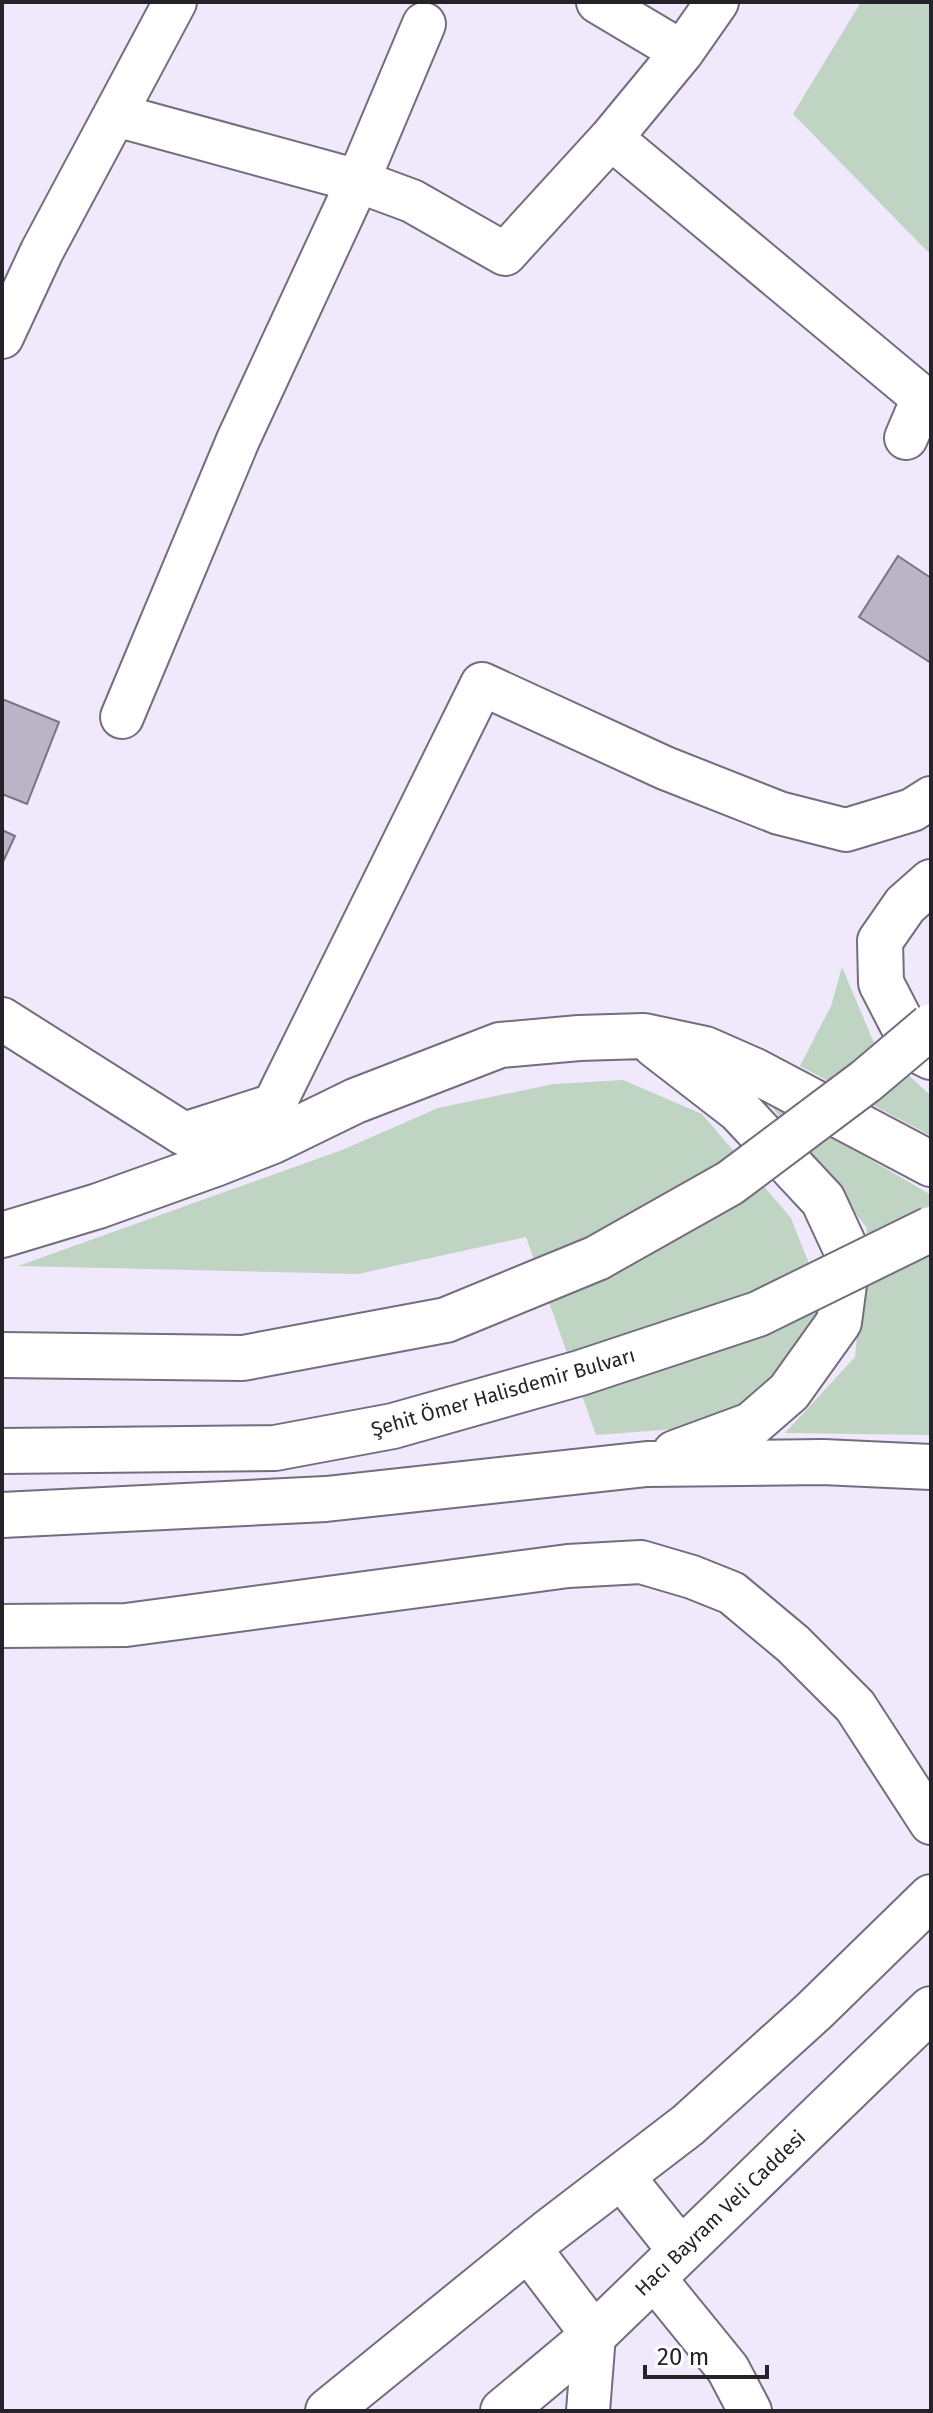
<svg xmlns="http://www.w3.org/2000/svg" width="933" height="2413" font-family="'Fira Sans',sans-serif">
	<style>
		.green { fill: #c0d4c3 }
		.building { fill: #bbb4c6; stroke: #7b7485; stroke-width: 2 }
		.lines { fill: none; stroke-linecap: round; stroke-linejoin: round }
		.minor-casing { stroke: #746d7e; stroke-width: 46 }
		.major-casing { stroke: #746d7e; stroke-width: 48 }
		.highway-casing { stroke: #746d7e; stroke-width: 48 }
		.minor { stroke: #fff; stroke-width: 42 }
		.major { stroke: #fff; stroke-width: 44 }
		.highway { stroke: #fff; stroke-width: 44 }
		.highway-bridge-casing { stroke: #746d7e; stroke-width: 48; stroke-linecap: butt }
		.highway-bridge { stroke: #fff; stroke-width: 44 }
		.labels { text-anchor: middle; dominant-baseline: central; stroke-width: 6; stroke-linejoin: round; paint-order: stroke }
		.street-label { font-size: 20px; fill: #252229; stroke: #fff }
	</style>
	<rect width="100%" height="100%" fill="#f0e8fb"/>
	<path class="green" d="M861,2H931V255L793,114Z
		M842,967L874,1043L931,1096V1136L800,1066L831,1006Z
		M623,1080L702,1114L791,1218L823,1299L802,1348L759,1396L689,1428L596,1435L526,1237L358,1274L18,1266L342,1150L438,1108L554,1084Z
		M765,1098L931,1195V1435L785,1433L855,1357L867,1228Z"/>
	<path class="building" d="M898,556L931,578V663L859,617Z
		M2,699L59,722L27,804L2,794Z
		M2,830L15,836L2,864Z"/>
	<g class="lines">
		<g class="minor-casing">
			<path id="minor" d="M598,2L682,52
				M116,115L358,181L412,201L505,254L611,138L923,398L906,438
				M611,138L682,52L717,2
				M2,337L42,251L175,2
				M122,717L238,440L358,181L424,24
				M2,1019L184,1134L274,1105L482,684L665,768L779,813L846,830L912,810L931,798
				M2,1626L126,1625L568,1566L641,1562L692,1577L732,1593L793,1644L855,1706L931,1823
				M654,2278L728,2369L750,2411
				M588,2411L594,2335"/>
		</g>
		<g class="major-casing">
			<path id="major" d="M622,2177L681,2251
				M528,2248L594,2335
				M328,2411L547,2233L688,2125L814,2011L931,1897
				M503,2411L594,2335L931,2009"/>
		</g>
		<g class="highway-casing">
			<path id="highway" d="M931,882L905,905L880,941L881,983L915,1049L931,1057
				M655,1045L739,1110L823,1200L848,1254L839,1322L789,1392L751,1425L675,1453
				M2,1235L98,1206L215,1164L273,1141L355,1101L500,1045L579,1038L644,1036L705,1049L755,1071L931,1164
				M2,1515L326,1499L647,1464L823,1462L931,1467"/>
		</g>
		<use href="#minor" class="minor"/>
		<use href="#major" class="major"/>
		<use href="#highway" class="highway"/>
		<g class="highway-bridge-casing">
			<path id="highway-bridge" d="M2,1355L243,1358L446,1320L597,1258L730,1183L866,1081L931,1026
				M2,1451L275,1448L393,1426L580,1373L758,1314L931,1229"/>
		</g>
		<use href="#highway-bridge" class="highway-bridge"/>
	</g>
	<g class="labels">
		<g class="street-label">
			<text transform="translate(503 1392) rotate(-16)">Şehit Ömer Halisdemir Bulvarı</text>
			<text transform="translate(720 2213) rotate(-44)">Hacı Bayram Veli Caddesi</text>
		</g>
	</g>
	<rect width="933" height="2413" fill="none" stroke="#252229" stroke-width="8"/>
	<path d="M645 2365v12h122v-12" fill="none" stroke="#252229" stroke-width="4"/>
	<text x="657" y="2365" font-size="24" fill="#252229" stroke="#ffffff" stroke-width="6" paint-order="stroke">20 m</text>
</svg>
